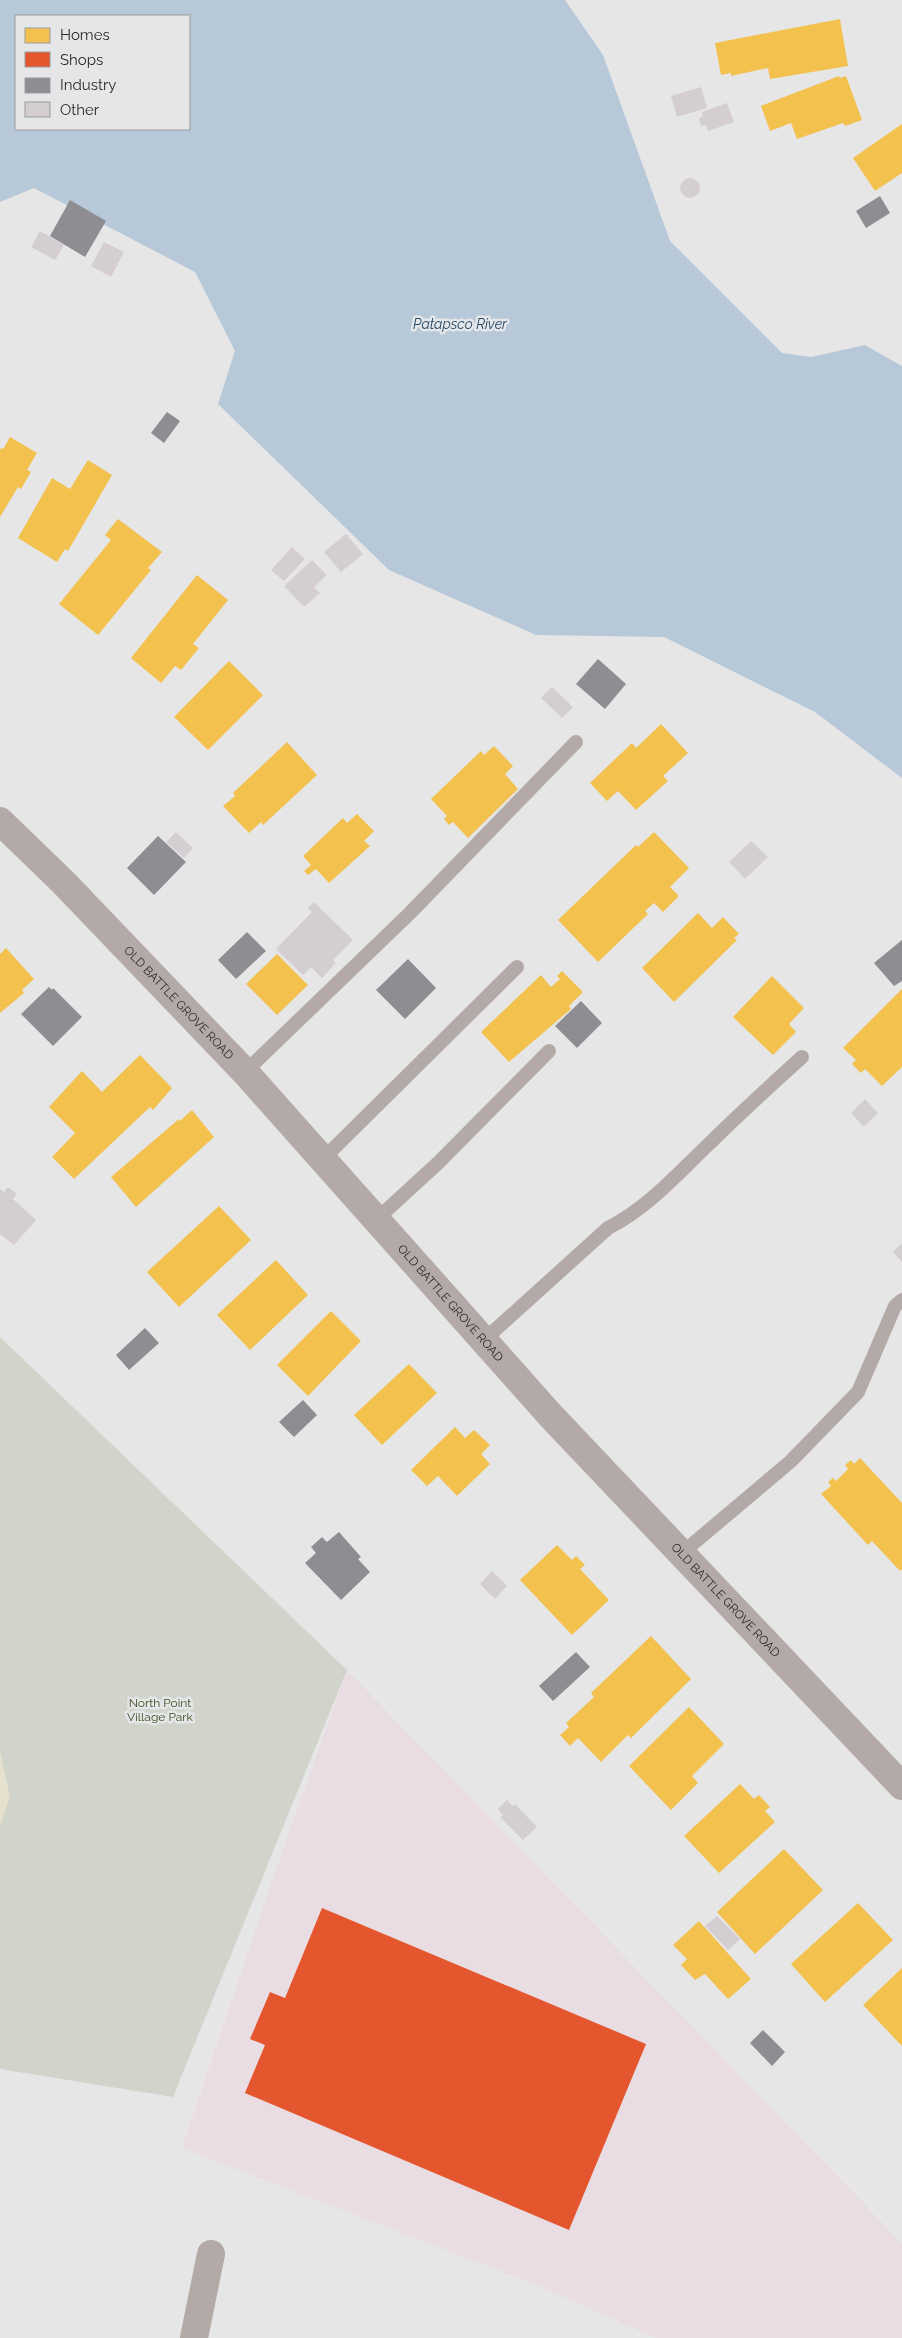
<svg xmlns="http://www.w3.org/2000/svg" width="902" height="2338" font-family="Raleway,sans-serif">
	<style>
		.commercial { fill: #e9dde3 }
		.green { fill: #d1d4cb }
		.sand { fill: #e6e1cd }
		.water { fill: #b7c8d8; fill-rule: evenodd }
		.homes { fill: #f2c14e }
		.shops { fill: #e4572e }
		.industry { fill: #8d8d92 }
		.building { fill: #d4ced2 }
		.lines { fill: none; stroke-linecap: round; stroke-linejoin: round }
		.service { stroke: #b3aaa8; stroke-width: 14 }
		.minor { stroke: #b3aaa8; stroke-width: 28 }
		.labels { text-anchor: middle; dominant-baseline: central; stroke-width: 5; stroke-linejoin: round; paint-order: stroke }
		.street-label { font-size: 12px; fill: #2a2a2b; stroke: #e5e6e8 }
		.park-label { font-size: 12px; fill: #3f4c1d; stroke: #e5e6e8 }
		.water-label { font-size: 14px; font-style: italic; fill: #1f4667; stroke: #e5e6e8 }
	</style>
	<rect width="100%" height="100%" fill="#e6e6e7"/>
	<path class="commercial" d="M347,1670L902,2243V2338H656L542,2287L182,2148L270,1886Z"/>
	<path class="green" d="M0,1337L347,1670L173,2097L0,2069Z"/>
	<path class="sand" d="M0,1751L10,1797L0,1825Z"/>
	<path class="water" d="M0,0H565L603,55L670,241L782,353L811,357L865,345L902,366V778L815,712L664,637L536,635L389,570L218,404L235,351L195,272L34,188L0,202ZM16,16H189V129H16Z"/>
	<path class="homes" d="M840,19L848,66L770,79L768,68L731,76V73L721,75L715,43Z
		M839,76L840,78L846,76L862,120L845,126L843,123L797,139L791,123L770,131L761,106Z
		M902,124V173L875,191L853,158Z
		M10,437L37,453L27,470L31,472L21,489L18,487L0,517V449L4,448Z
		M88,460L112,475L68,551L65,549L57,562L18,538L52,478L70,489Z
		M118,519L162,552L148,568L151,570L98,635L59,604L111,540L105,535Z
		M197,575L228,600L193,644L199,648L181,670L175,666L161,683L131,658Z
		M229,661L263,695L208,750L174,717Z
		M661,724L688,753L663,776L668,781L636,810L618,791L607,801L590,783L632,743L636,748Z
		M287,742L317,775L263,825L261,822L249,833L223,806L235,796L233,793Z
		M494,746L513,766L505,774L518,789L468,838L453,822L449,825L444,819L447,816L431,799L481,751L484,755Z
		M357,814L374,831L364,841L370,846L329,883L316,869L308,875L304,871L311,865L303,856L343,818L347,823Z
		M654,832L689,868L670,887L679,896L663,912L654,903L645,911L648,914L598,962L558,920L636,845L638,847Z
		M698,913L712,928L723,917L739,934L734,938L737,940L674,1002L642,968Z
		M6,948L34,979L22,990L24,993L0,1013V954Z
		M277,954L308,985L277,1015L246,984Z
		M562,971L583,992L569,1006L571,1009L509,1062L481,1032L541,975L551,987L560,979L557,976Z
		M772,976L804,1008L789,1024L796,1032L773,1055L733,1017Z
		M902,989V1067L882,1086L865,1069L861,1073L852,1064L856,1060L843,1048Z
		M140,1055L172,1088L153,1110L150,1107L74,1179L52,1157L75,1133L49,1107L82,1071L102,1092Z
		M192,1110L214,1137L136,1207L111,1177L179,1119L180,1121Z
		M219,1206L251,1240L179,1307L147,1272Z
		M276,1260L308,1295L250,1350L217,1315Z
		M331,1311L361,1341L308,1396L277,1365Z
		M409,1364L437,1393L382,1445L354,1415Z
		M455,1427L465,1438L474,1430L490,1445L481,1454L490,1464L457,1496L438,1476L427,1486L411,1470Z
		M860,1458L902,1503V1569L900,1571L872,1541L868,1545L821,1494L831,1486L828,1482L833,1478L836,1481L848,1469L845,1465L851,1460L854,1464Z
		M557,1545L572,1560L576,1556L585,1565L580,1569L609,1600L572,1635L520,1580Z
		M651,1636L691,1679L631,1738L628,1735L601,1762L578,1738L570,1746L560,1735L569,1727L566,1723L594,1697L591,1693Z
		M689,1707L724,1744L692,1776L698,1783L671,1810L629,1766Z
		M740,1784L754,1799L759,1795L770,1807L765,1811L775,1822L719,1873L684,1836Z
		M784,1849L823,1890L755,1954L717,1912Z
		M858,1903L893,1940L825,2002L791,1964Z
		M699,1921L751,1979L728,1999L705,1974L695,1980L681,1965L687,1959L673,1945Z
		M902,1968V2046L863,2005Z"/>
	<path class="shops" d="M322,1908L646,2044L569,2230L245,2093L265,2045L250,2039L270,1992L285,1998Z"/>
	<path class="industry" d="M880,196L890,213L866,228L856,211Z
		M70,200L106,221L85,257L50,236Z
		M167,412L180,421L164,443L151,433Z
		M598,659L626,684L605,709L576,684Z
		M158,836L186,862L154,895L127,868Z
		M247,932L266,951L236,979L218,960Z
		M902,940V981L894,986L874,963Z
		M408,959L436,988L405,1019L376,990Z
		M49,987L52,990L53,988L82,1017L53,1046L21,1014Z
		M581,1001L602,1023L577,1048L555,1026Z
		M145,1328L159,1343L129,1370L116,1355Z
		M303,1400L317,1415L294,1437L279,1422Z
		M339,1532L361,1557L358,1559L370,1572L341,1600L305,1563L316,1553L311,1547L322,1537L327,1542Z
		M576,1652L590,1667L553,1701L539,1686Z
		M763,2030L785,2052L772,2066L750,2043Z"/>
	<path class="building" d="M701,87L707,108L677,117L671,96Z
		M727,103L734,122L708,131L706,125L701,126L699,118L703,116L702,112Z
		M680 188a10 10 0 1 1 20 0a10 10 0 1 1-20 0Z
		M40,231L64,245L55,260L31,247Z
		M104,242L124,252L111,277L91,266Z
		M346,534L363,554L341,572L324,552Z
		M292,547L305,559L284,581L271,570Z
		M312,560L327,575L314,587L320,593L304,607L284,586Z
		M552,687L573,707L562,718L541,698Z
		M176,832L193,848L184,858L166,842Z
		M751,841L768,857L745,879L729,862Z
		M314,902L353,940L333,960L336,963L322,978L311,967L303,975L276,949L312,912L308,908Z
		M865,1099L878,1113L864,1127L851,1113Z
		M8,1187L17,1194L13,1199L36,1220L14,1245L0,1234V1189L4,1192Z
		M902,1243V1262L893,1252Z
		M492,1571L507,1586L495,1599L480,1584Z
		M507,1800L513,1806L515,1804L537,1827L523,1840L500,1817L503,1815L498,1809Z
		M717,1916L740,1939L728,1950L705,1926Z"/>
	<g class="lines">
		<path class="service" d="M245,1072L410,913L576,742
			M323,1159L517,967
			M377,1219L438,1163L549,1051
			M484,1340L608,1228C648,1208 678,1173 710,1143C740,1113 771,1085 802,1057
			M682,1553L791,1461L858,1392L895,1306L902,1300"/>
		<g class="minor">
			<path id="s1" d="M0,821L64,883L245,1072L551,1416L902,1786"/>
			<path d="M194,2338L211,2254"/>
		</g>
	</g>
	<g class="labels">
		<g class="street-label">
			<text stroke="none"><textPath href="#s1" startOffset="255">OLD BATTLE GROVE ROAD</textPath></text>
			<text stroke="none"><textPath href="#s1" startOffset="660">OLD BATTLE GROVE ROAD</textPath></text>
			<text stroke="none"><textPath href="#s1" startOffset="1065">OLD BATTLE GROVE ROAD</textPath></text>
		</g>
		<g class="park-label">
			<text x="160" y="1703">North Point<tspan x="160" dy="14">Village Park</tspan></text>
		</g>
		<g class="water-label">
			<text x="460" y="324">Patapsco River</text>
		</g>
	</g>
	<rect x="15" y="15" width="175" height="115" fill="#e5e6e8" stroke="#9a9b9c"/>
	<rect x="25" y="28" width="25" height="15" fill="#f2c14e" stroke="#9a9b9c"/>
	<text x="60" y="40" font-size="15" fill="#2a2a2b">Homes</text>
	<rect x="25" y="52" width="25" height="15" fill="#e4572e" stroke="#9a9b9c"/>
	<text x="60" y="65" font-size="15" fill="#2a2a2b">Shops</text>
	<rect x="25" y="78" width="25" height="15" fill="#8d8d92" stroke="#9a9b9c"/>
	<text x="60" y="90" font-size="15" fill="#2a2a2b">Industry</text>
	<rect x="25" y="102" width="25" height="15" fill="#d4ced2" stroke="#9a9b9c"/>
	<text x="60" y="115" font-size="15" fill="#2a2a2b">Other</text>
</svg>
